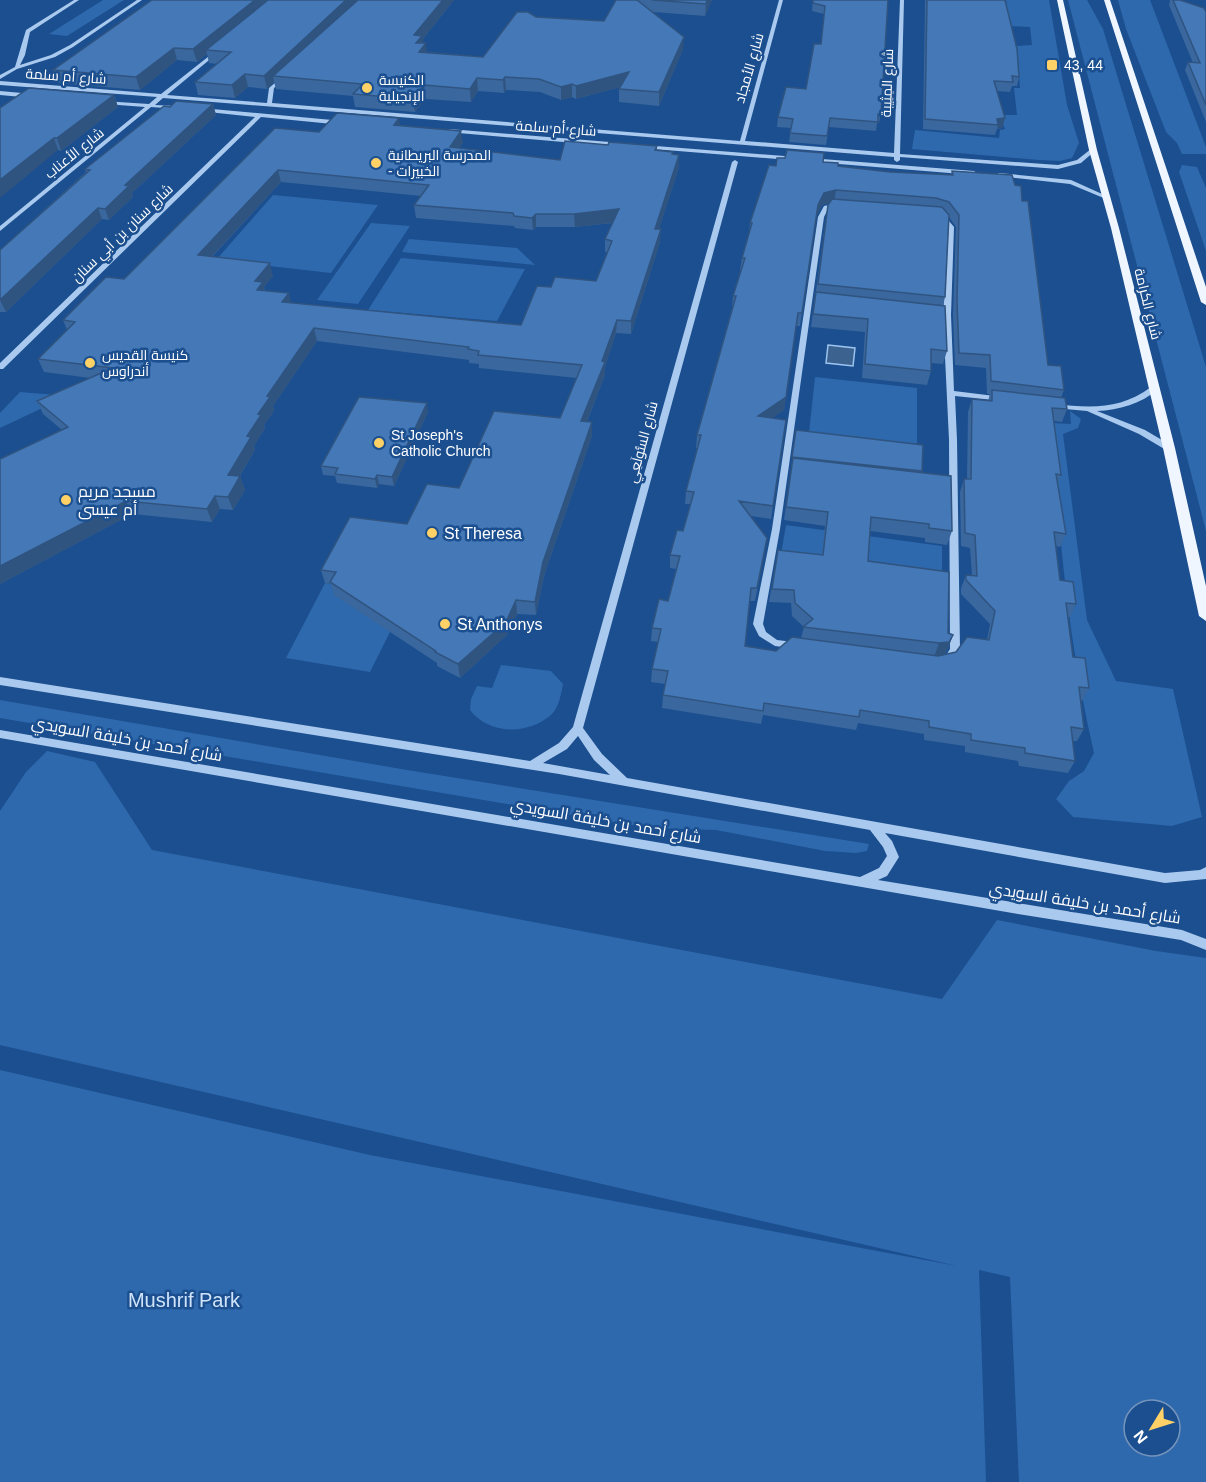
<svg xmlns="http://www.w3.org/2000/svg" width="1206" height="1482" font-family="Helvetica,Cairo,sans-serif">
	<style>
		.green { fill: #2e69ad; fill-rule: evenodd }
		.water { fill: #3c6290; stroke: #9cc4f0; stroke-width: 1.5 }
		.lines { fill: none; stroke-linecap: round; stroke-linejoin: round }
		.minor { fill: #a9c9ee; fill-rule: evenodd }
		.major { fill: #f0f6ff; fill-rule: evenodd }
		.wall { fill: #3a679d; fill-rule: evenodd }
		.shaded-wall { fill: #305480 }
		.building { fill: #4478b7; stroke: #305480; stroke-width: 1.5; fill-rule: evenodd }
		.poi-dot { fill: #ffd166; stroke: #1b4f8f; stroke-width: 2 }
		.labels { text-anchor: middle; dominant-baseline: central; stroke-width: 5; stroke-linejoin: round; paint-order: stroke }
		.far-poi-label { font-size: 14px; fill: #fff; stroke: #1b4f8f; text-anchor: start }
		.far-street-label { font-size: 14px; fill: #fff; stroke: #1b4f8f }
		.poi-label { font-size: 16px; fill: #fff; stroke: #1b4f8f; text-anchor: start }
		.street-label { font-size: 16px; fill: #fff; stroke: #1b4f8f }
		.near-park-label { font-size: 20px; fill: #cfe3fa; stroke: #1b4f8f }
	</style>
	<rect width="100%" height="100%" fill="#1b4f8f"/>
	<path class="green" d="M103,0H124L67,36L49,34Z
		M1006,0H1049L1067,105L1079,143L1072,158L1060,161L1039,160L912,149L915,130L999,138L1000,130L1005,129L999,115H1017L1014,88H1020L1017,46L1032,45L1030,27L1009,26Z
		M1068,0H1087L1103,29L1206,367V531Z
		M1118,0H1150L1206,147V154H1182L1177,143L1166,132L1126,29Z
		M1182,165L1197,167L1206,188V251L1179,172Z
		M273,195L378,205L331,273L216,260Z
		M371,223L410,226L358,304L317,300Z
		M409,239L517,248L535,265L402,252Z
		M401,258L525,269L497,321L368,310Z
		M815,377L917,388V446L809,433Z
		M20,392L68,396L0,428V413Z
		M1070,411L1081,419L1078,428L1063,434L1087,620L1116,681L1173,689L1202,817L1172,826L1073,817L1056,799L1069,781L1084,771L1094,753C1069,645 1058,534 1052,423L1071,424Z
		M786,525L942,546V583L780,560Z
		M325,583L339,586L390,632L370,672L286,658Z
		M501,665L551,671L563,684C561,694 559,708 551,715C528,735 489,735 470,710L471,699L477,686L492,688Z
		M0,700L407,770L869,844L867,851L856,853L825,851L716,830L654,828L613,822L0,718Z
		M47,751L95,762L152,850L942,999L997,920L1156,951L1206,958V1482H1019L1010,1277L979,1270L986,1482H0V1070L370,1155L957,1266L0,1045V811L26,772ZM1134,1410H1170V1446H1134Z"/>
	<path class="water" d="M828,345L855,348L853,366L826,363Z"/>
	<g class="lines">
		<path class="minor" d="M74,0H79L30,32L25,55L20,65L51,55L70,45L137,0H142L73,47L55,57L17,69L0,79V75L15,67L26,30Z
			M779,0H783L745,141L894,153L900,0H904L900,154L1058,165L1077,160L1091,149L1096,150L1081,163L1058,169L900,157V160L897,162L894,160V157L163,98L155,105L176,106L178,109L151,107L0,231V226L145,107L105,104L103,101L149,104L157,97L0,85V81L161,94L218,49L220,51L167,95L267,103L269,88L284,75L286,78L274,88L272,103L740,141Z
			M0,91L33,94L36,96L33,98L0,95Z
			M201,108L343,121L346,123L343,125L261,117L3,369H0V363L255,117L199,111Z
			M449,129L622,143L625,145L622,147L447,132V130Z
			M643,145L974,171L977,173L974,175L641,148V146Z
			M735,160L738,162L583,728L602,754L627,778L1165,873L1200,870L1206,867V879L1165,883L885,833L892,841L899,857L887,876L878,880L1182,930L1206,939V950L1181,940L1018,914L0,738V730L860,877L879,868L887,856L883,847L870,830L559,774L0,685V677L530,761L559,743L573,727L732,162ZM578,736L594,760L610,775L543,763L567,749Z
			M999,173L1071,180L1111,198L1106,199L1070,184L997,176L996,175Z
			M834,204L933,212L944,215L954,227L951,315L954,391L1003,397L1007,399L1003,401L955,396L957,440L960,649L951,663L934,667L775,646L759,636L753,624L772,529L818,217L824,206ZM834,208L933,216L940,217L948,227L943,315L949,440L950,649L945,657L934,659L777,640L766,632L763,624L780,529L824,217L828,209Z
			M1151,387L1158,389C1141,404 1119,410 1097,411L1145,430L1172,446V450H1166L1139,434L1087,411L1054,408L1050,406L1054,404C1091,408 1120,410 1151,387Z"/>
		<path class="major" d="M1057,0H1063L1097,150L1119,228L1175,448L1206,586V621L1199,616L1163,448L1111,228L1089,150Z
			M1104,0H1110L1206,287V305L1201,302Z"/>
	</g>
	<path class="wall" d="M152,0H454L423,39V43L427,52L483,57L536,17L604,21L616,0H712L705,16L653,12L683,49L659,106L619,102V89L620,87L576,99L572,97L561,100L540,92L506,90L504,93L478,91L471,102L425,99L415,112L355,107L353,96L276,89L274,82L267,89L248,87L235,98L198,95L195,82L217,64L209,63L207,54L197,62L177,60L140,90L58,83L53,70Z
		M813,0H888L881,114L879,123H877L876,131L829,127L826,145L789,142L791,128L777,127L778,117L806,89L821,44L824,14L812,11Z
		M925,0H1005L1019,77L1017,86H1012L1010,92L996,91L1005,118L1002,128L997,129L995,135L923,129Z
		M1170,0H1180L1206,12V122L1185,70L1188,62L1193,63L1169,5Z
		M29,88L114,95L118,107L61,151L58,150Z
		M213,104L216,115L132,193L133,197L109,220L102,219L6,312H0V250L86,172L85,169L170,107Z
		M400,125L463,143L459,148L560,160L608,145L657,146V150L673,152V155L679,167L659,229L660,242L631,334L616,333L605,367V375L587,422L592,436L544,576L536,615L517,614L507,635L460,678L437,666V663L334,595L331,584L325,583L321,570L407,524L560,418L577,378L479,368V364L469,363V360L317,341L273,406L274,411L264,425L265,428L254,446L255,450L240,476L245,490L233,510L220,509L212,522L132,514L0,584V459L62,430L43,414L37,401L90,378L44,372L38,359L67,330L63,320L124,279L319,132ZM281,182L421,196L414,205L416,218L514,226L515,228L533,230L536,227H575L613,223L605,239V252H607L596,281L551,287L521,325L291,303L265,291L264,287L273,276L212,257Z
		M823,162L838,166L890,172L951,175L952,171L1015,185L1022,201L1048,365L1064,390L1061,398L1067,409L1062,422L1054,421L1061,475L1058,483L1066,534L1060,547L1056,546L1060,580L1076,604L1070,617H1068L1073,657L1089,688L1082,701H1081L1084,729L1077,741H1073L1075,761L1068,773L1019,766L1018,761L965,752V746L924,740V734L858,723L856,730L763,715L761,724L662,708L663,695L665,684L651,682L652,669L658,642L651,641L652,628L668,601L676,569L670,568V555L683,531L691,504H685L686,491L698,448H696L697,435L732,308L733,296L741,270H740L742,258L749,235L750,223L776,166ZM829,203L826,218L811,327L865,332L862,378L927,385L931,371V363L943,364L947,351L943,306L945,297L949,217L956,227L953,315L955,365L986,368L987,394H990L988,401L972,399L968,412L967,479H964L960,492L961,546L970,548L972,575H966L961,588V594L990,624L987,640L956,652L944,655L948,648L953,635L948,633L868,561L870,531L925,538V542L947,545L952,531L922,473V471L796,430L792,462L784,520L825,526L822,555L778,550L769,602L791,603L792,616L804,627L801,638L776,651L745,646L749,601H755L765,551L751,516L771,519L786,420L772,418L784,410L796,326H800L816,216L822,205Z
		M428,412L394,486L379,484L377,488L337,483L335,476L323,475L321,466Z"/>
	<path class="shaded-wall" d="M255,0H272L206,50L207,54L197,62L193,49Z
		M346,0H361L273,76L274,82L267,89L264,76Z
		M443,0H454L423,39L424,46L426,43L427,56L420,65L414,35Z
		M707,0H712L705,16L706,4Z
		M684,37L683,49L659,106V92Z
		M174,48L177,60L140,90L136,77Z
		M629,72L628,85L576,99V86Z
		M245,74L248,87L235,98L232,85Z
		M505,77L506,90L504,93L503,80Z
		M477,78L478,91L471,102L470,89Z
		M572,84V97L561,100V87Z
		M424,85L425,99L415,112L413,99Z
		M114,95L118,107L61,151L57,138Z
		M213,104L216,115L132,193L133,197L109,220L105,209L125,185Z
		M399,118L401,130L394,125Z
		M1005,118L1002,128L997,129L998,125L997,119Z
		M461,131L463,143L451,159L450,147Z
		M54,138L58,150L0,198V180Z
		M679,155V167L655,242V229Z
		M278,170L281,182L201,268L198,255Z
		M836,190L834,202L822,205L816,217L818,205L824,193Z
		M98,208L102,219L6,312L0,300Z
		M619,209V222L575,227L574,214Z
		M536,214V227L533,230L532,218Z
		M661,229L660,242L631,334V321Z
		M270,263L273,276L264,287L266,295L257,290L255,281Z
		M289,293L292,306L282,302Z
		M617,320L616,333L605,367V375L582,434L581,421Z
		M314,328L317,341L273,406L274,411L264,425L265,428L254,446L255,450L232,489L228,475L267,396Z
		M786,397L784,410L756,429L758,416Z
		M427,403L428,412L394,486L392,477Z
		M592,422V436L544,576L536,615L535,602L543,562Z
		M377,475L379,484L377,488L375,479Z
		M240,476L245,490L233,510L228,497Z
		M215,496L220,509L212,522L207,509Z
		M126,501L132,514L0,584V566Z
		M516,600L517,614L507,635L460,678L458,664Z
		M953,635L948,648L944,655L934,657L939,643Z"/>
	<path class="building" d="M152,0H255L193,49L174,48L136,77L53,70Z
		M268,0H346L264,76L245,74L232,85L195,82L231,52L206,50Z
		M358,0H443L414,35L422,36L416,43H426L419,52L483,57L517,12H528L536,17L604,21L616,0H637L684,37L659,92L619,89L629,72L576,86L572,84L561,87L539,79L505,77L503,80L477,78L470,89L424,85L413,99L353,94L363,84L273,76Z
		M652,0H707L706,4Z
		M813,0H888L881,114H878V122L830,118L827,136L790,133L793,119L778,117L786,87L806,89L814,44H821L825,6L813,3Z
		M927,0H1005L1017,49L1019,77L1012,76L1013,82L994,81L1005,118L997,119L998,125L925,119Z
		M1173,0H1180L1204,8L1206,12V105L1188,62L1200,63Z
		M29,88L114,95L57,138H54L0,180V108Z
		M176,101L213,104L125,185L129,186L105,209L98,208L0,300V250L90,170L85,169L164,106L170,107Z
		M337,113L399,118L394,125L461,131L450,147L560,160L565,141L608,145L609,142L657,146L655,150L673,152L672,154L679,155L655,229H661L631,321L617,320L602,361L605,362L581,421L592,422L543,562L535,602L516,600L506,622L458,664L435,652L436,651L330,582L336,572L321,570L350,517L407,524L427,484L459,488L494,411L560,418L582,365L478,355L479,351L468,349L469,347L314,328L267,396L270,397L258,414L261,415L247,436L251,437L228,475L240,476L228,497L215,496L207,509L126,501L0,566V459L68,427L37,401L113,368L38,359L75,322L63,320L106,277L124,279L275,128L319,132ZM278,170L429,185L414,205L513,213L514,216L532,218L536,214H574L619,209L605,239L612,241L596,281L555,277L551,287L537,286L521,325L282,302L289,293L257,290L263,282L255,281L270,263L198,255Z
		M787,150L824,153L823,162L838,163V166L890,172L953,175L952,171L1012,175L1015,185L1021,186L1022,201H1028L1048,365L1061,366L1064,390L991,381L990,355L959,353L957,302L959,215L949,202L936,198L836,190L824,193L818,205L802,313H798L786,397L758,416L786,420L773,506L739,501L767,538L757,588H751L745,646L776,651L792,637L938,656L956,652L967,637L989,640L995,611L966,580V575L977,576L975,535L965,533L964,479H971L972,399L992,401V390L1065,398L1067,409L1052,408L1061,475L1056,474L1066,534L1054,532L1060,580L1073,582L1076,604L1066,603L1073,657L1085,658L1089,688L1079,687L1084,729L1071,727L1075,761L1025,753V748L971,740V734L929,727V721L860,710L859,717L764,703L763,711L663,695L668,671L652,669L661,629L652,628L659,599L668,601L680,556L670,555L677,530L683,531L694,492L686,491L701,435H697L736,296H733L745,258H742L752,223H750L769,165L776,166L777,158H785Z
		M832,199L942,207L949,215L945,297L818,284L828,205Z
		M816,292L945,306L947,351L931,349V371L865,364L868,319L813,314Z
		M359,397L427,403L392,477L377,475L375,479L335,474L338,468L321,466Z
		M796,430L923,445L922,471L792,457Z
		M793,458L951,476L952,531L929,528V524L871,517L868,561L949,572L948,633L953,635L949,642L939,643L803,627L813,619L795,603L794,590L772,589L778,550L823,555L828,512L786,507Z"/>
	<g class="poi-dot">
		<rect x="1046" y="59" width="12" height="12" rx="3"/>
		<circle cx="367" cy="88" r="6"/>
		<circle cx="376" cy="163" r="6"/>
		<circle cx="90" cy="363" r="6"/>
		<circle cx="379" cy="443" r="6"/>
		<circle cx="66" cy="500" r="6"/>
		<circle cx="432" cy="533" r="6"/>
		<circle cx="445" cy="624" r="6"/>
	</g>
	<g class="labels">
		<g class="far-poi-label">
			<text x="1064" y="65">43, 44</text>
			<text x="379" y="80">الكنيسة<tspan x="379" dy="16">الإنجيلية</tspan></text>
			<text x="388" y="155">المدرسة البريطانية<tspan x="388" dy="16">- الخبيرات</tspan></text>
			<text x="102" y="355">كنيسة القديس<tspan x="102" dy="16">أندراوس</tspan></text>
			<text x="391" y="435">St Joseph's<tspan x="391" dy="16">Catholic Church</tspan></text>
		</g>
		<g class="far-street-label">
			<text transform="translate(749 68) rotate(-74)">شارع الأمجاد</text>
			<text transform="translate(66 76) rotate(4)">شارع أم سلمة</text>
			<text transform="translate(887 83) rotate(-88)">شارع المِثِيبة</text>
			<text transform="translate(556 128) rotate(4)">شارع أم سلمة</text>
			<text transform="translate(74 153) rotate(-39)">شارع الأعناب</text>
			<text transform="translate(122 233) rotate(-44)">شارع سنان بن أبي سنان</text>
			<text transform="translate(1148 304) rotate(76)">شارع الكرامة</text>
			<text transform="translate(642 442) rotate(-75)">شارع السُّولَعِي</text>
		</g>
		<g class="poi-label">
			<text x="78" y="491">مسجد مريم<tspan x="78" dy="18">أم عيسى</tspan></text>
			<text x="444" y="533">St Theresa</text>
			<text x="457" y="624">St Anthonys</text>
		</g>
		<g class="street-label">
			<text transform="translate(127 739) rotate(10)">شارع أحمد بن خليفة السويدي</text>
			<text transform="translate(606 821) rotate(10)">شارع أحمد بن خليفة السويدي</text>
			<text transform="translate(1085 903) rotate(9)">شارع أحمد بن خليفة السويدي</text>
		</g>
		<g class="near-park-label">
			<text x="184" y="1300">Mushrif Park</text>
		</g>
	</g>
	<g transform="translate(1152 1428) rotate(232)"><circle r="28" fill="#1b4f8f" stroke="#7695bc" stroke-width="1.5"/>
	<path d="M0-4.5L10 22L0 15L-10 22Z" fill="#ffd166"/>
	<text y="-9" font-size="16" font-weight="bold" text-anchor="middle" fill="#ffffff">N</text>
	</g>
</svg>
